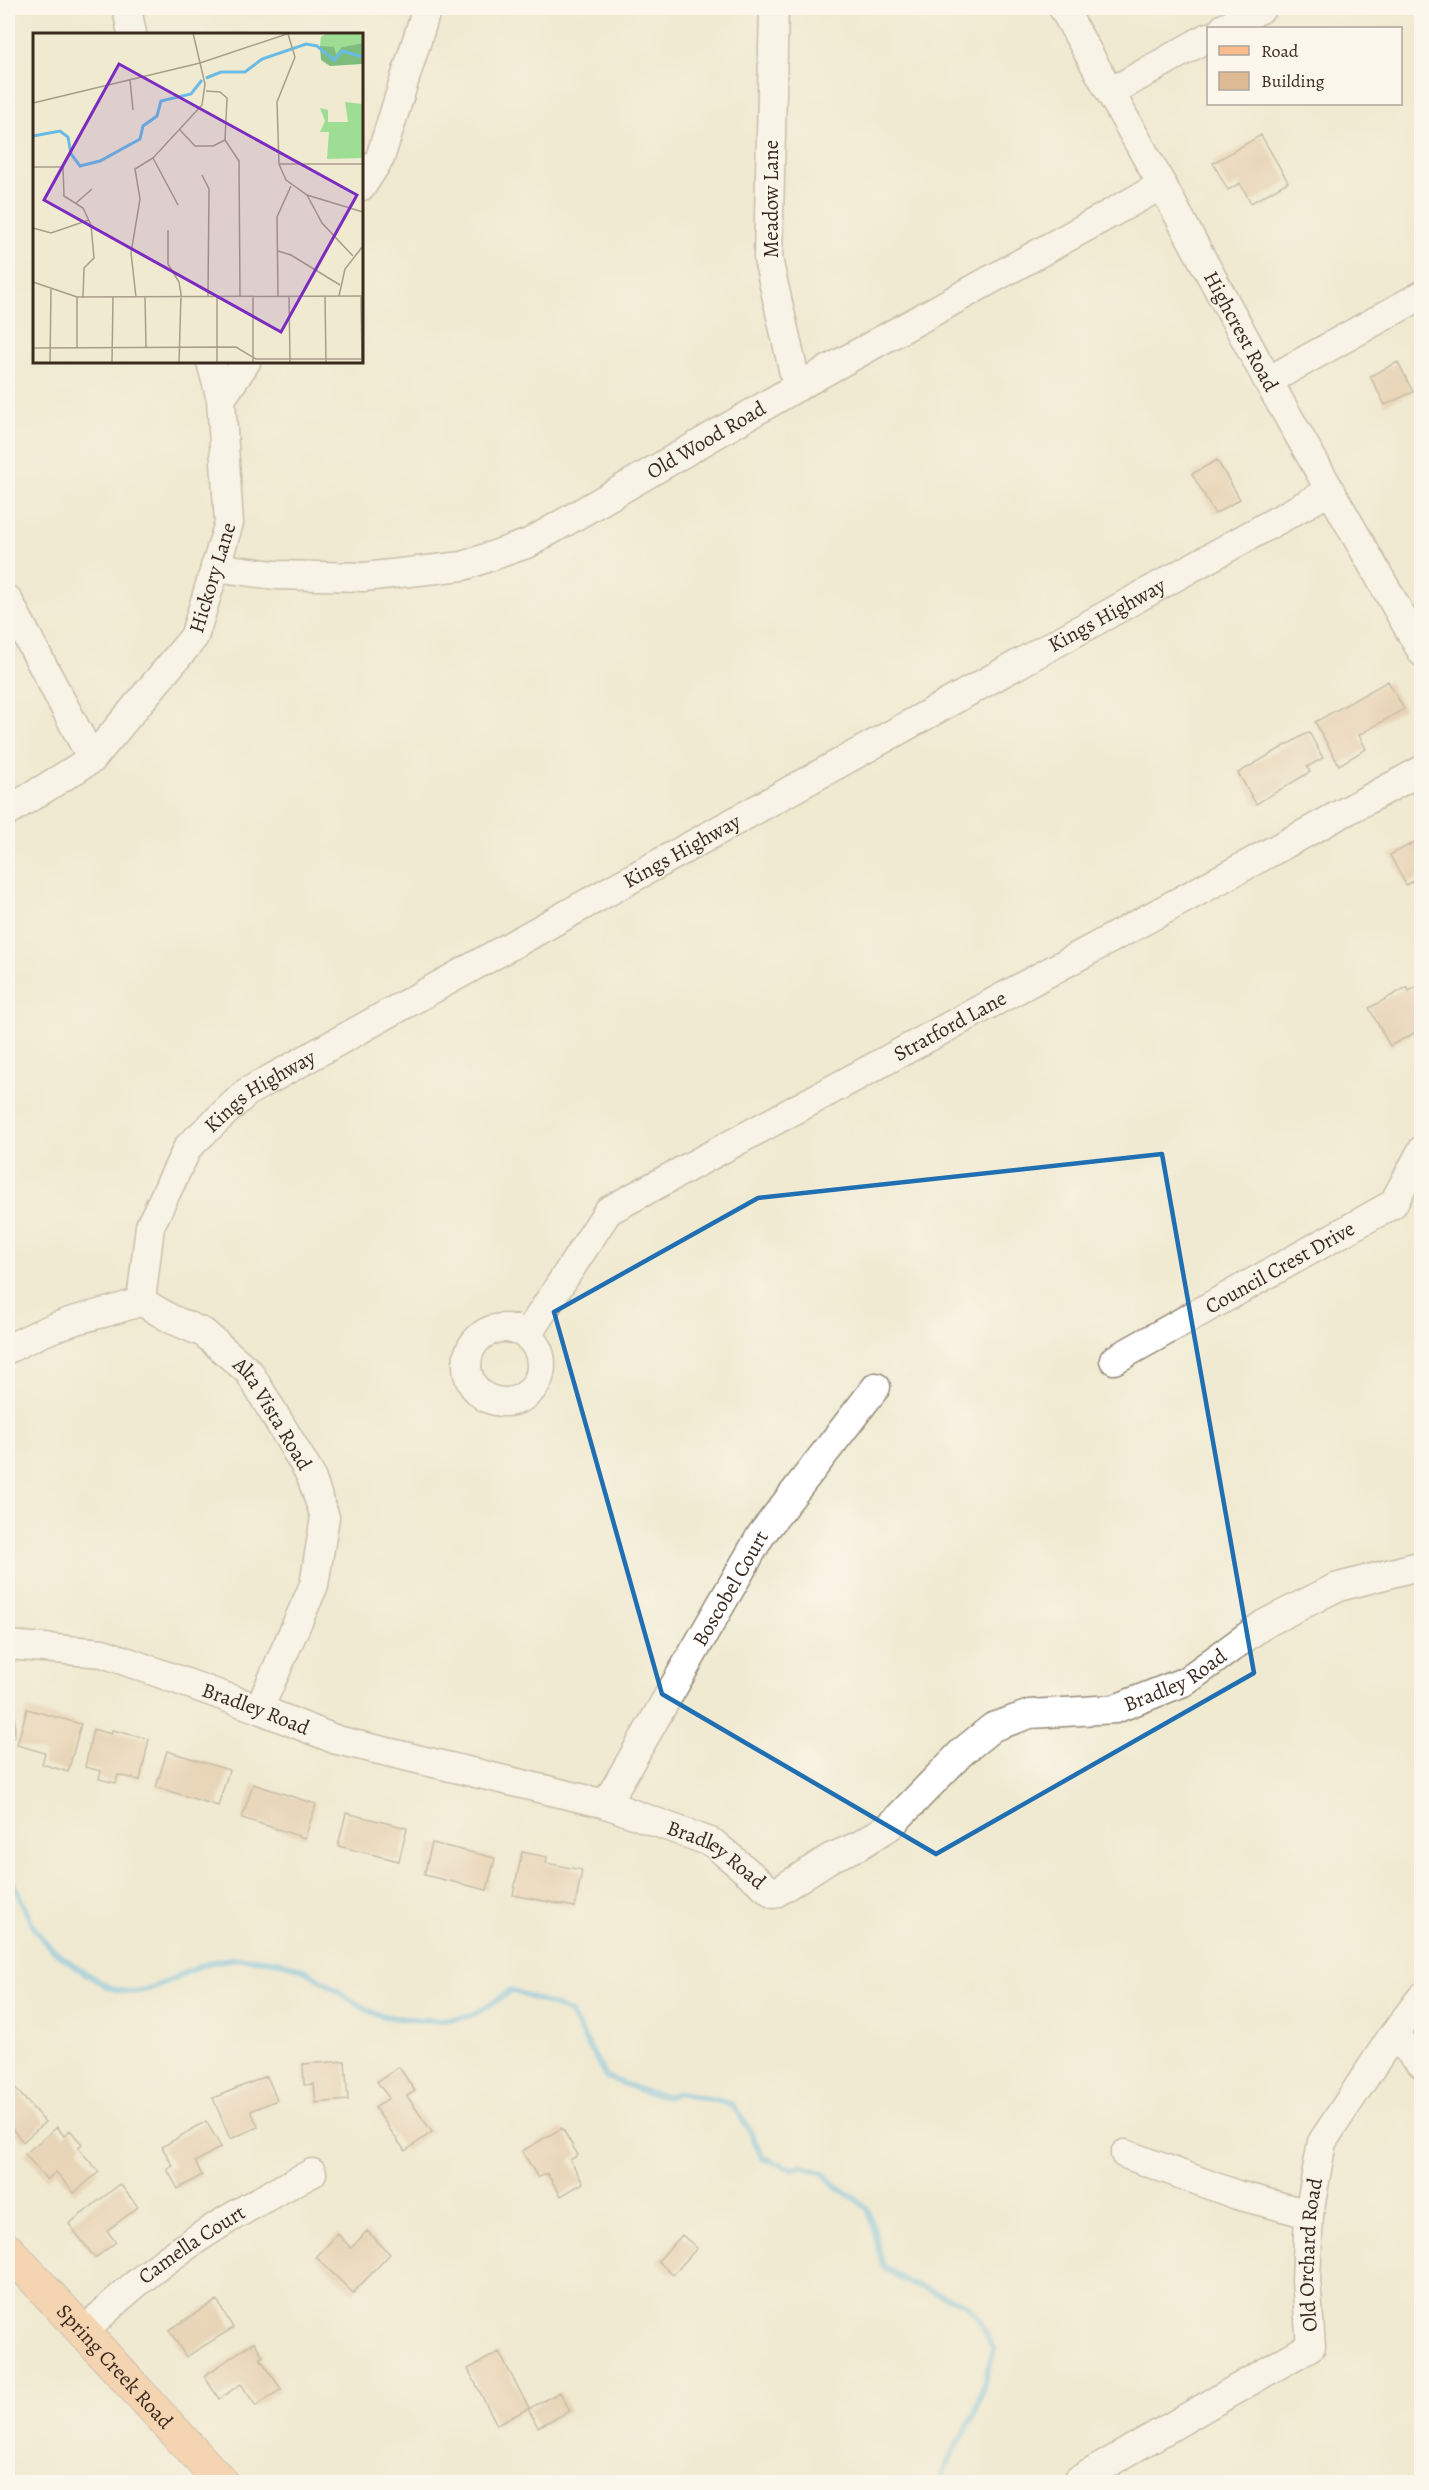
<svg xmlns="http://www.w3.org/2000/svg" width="1429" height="2490" font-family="Alegreya,serif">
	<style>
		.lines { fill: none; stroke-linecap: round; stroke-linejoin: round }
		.stream { stroke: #68bbe4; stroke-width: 6 }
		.building { fill: #deba95 }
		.minor-casing { stroke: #968a78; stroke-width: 31 }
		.major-casing { stroke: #968a78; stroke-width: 35 }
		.minor { stroke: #fff; stroke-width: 28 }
		.major { stroke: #fbbb8d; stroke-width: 33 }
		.marked { fill: none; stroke: #1f6fb2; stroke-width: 4.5; stroke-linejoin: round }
		.labels { text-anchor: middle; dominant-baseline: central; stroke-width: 6; stroke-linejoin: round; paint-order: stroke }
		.street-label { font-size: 21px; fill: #3b2a1e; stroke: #fbf7ec }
		.inset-river { fill: none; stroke: #68bbe4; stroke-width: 3 }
		.inset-road { fill: none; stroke: #a89d89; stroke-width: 1.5 }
		.view { fill: #7b2cbf; fill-opacity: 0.15; stroke: #7b2cbf; stroke-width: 3 }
		.inset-edge { fill: none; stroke: #3b2a1e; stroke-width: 3 }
	</style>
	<rect width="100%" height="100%" fill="#fbf7ec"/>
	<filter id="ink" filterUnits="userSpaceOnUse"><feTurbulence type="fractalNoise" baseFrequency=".0167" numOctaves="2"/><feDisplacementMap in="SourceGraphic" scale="12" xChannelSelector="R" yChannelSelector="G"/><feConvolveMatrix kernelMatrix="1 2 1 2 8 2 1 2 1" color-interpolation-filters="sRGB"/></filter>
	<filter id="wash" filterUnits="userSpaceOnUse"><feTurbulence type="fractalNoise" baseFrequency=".008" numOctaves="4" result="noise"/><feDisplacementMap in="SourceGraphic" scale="24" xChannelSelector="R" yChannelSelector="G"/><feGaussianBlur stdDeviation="1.35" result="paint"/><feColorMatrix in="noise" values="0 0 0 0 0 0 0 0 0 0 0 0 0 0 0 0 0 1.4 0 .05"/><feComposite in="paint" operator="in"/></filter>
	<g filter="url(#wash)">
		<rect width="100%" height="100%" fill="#f0ead1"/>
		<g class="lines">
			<path class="stream" d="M8,1873C20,1894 29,1924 44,1941C54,1953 97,1982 111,1988C146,2002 176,1973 206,1964C229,1957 255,1958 278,1962C313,1968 340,1996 370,2011C389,2021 444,2022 464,2017C482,2013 497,2000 511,1990L570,2012L606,2077L646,2092L667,2096L681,2093L732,2104L750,2131L762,2157L792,2169L801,2166L823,2173L837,2188L852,2196L868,2209L883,2266L905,2281L966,2304L978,2316L994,2350L975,2413L948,2462L941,2479L935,2482"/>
		</g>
		<g id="blocks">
			<path class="building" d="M1261,135L1288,182L1251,203L1240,183L1228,190L1213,163Z
				M1398,362L1413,392L1385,405L1370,376Z
				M1217,460L1240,499L1215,514L1192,474Z
				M1388,681L1404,709L1359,735L1366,749L1339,765L1315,722Z
				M1309,732L1323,758L1307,767L1310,772L1256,804L1238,773Z
				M1422,838V876L1406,885L1390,855Z
				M1422,984V1029L1390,1046L1369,1008L1407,987L1409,991Z
				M8,1704H14L15,1737L8,1738Z
				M27,1709L81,1724L68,1772L42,1764L45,1753L17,1745Z
				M93,1729L111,1734L112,1730L149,1739L140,1780L118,1775L116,1783L99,1779L101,1771L85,1767Z
				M167,1751L229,1770L218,1806L156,1787Z
				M253,1784L316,1804L305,1838L242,1818Z
				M346,1813L407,1828L399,1861L338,1846Z
				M432,1843L495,1858L487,1890L424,1875Z
				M522,1852L547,1857L546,1863L582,1870L575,1907L513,1895Z
				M345,2061L348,2100L316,2103L314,2084L304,2085L303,2064Z
				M399,2067L415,2091L407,2096L432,2132L405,2151L375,2108L389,2098L377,2082Z
				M267,2076L277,2100L251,2111L258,2127L230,2139L213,2098Z
				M8,2080L45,2122L23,2142L8,2124Z
				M206,2121L221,2147L195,2162L202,2175L178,2189L167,2169L173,2166L162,2147Z
				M57,2127L64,2136L70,2130L82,2144L78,2148L99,2172L74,2193L56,2172L47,2180L25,2154Z
				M562,2128L578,2155L570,2160L583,2183L561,2196L547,2173L538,2178L522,2151Z
				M120,2184L138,2207L107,2231L116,2242L95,2258L69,2224Z
				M367,2231L390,2254L353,2293L316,2257L338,2234L351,2248Z
				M682,2235L697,2248L673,2275L658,2261Z
				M217,2300L233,2328L186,2357L169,2330Z
				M254,2342L263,2356L260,2358L281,2389L256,2406L241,2384L219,2399L204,2376Z
				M499,2352L529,2408L497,2425L468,2369Z
				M560,2392L570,2411L538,2427L528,2409Z"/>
		</g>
	</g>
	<g filter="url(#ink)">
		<use href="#blocks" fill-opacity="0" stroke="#968a78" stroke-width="1.5"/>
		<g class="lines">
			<g class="minor-casing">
				<g id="minor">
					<path d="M127,8L132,34"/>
					<path d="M774,8L768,259L797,387"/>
					<path id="s1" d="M1063,8L1162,185L1268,381L1422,652"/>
					<path d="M1224,28L1262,8"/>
					<path d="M1111,92L1208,37"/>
					<path d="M362,186L380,158L427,8"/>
					<path d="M1268,381L1422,295"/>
					<path d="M221,399L246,362"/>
					<path id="s2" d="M215,567L274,575L364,577L463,566L529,543L797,387L1162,185"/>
					<path d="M8,600L92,759"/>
					<path id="s3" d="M8,811L92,759L194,637L229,523L221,399L211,362"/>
					<path id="s4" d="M141,1301L150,1226L188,1147L247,1092L1330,491"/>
					<path id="s5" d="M141,1301L171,1319L204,1333L249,1372L310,1474L325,1517L314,1585L259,1709"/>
					<circle cx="504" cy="1365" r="37"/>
					<path id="s6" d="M527,1335L608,1211L1422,770"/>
					<path d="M8,1349C29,1338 50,1328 73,1321C96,1314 119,1310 141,1301"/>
					<path id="s7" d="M1114,1360L1393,1204L1422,1150"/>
					<path id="s8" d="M8,1645L103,1653L259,1709L337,1740L606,1804L713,1843L774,1894L830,1858L860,1845L890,1826L962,1752L993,1727L1030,1714L1115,1709L1186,1681L1264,1624L1335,1588L1422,1565"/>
					<path id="s9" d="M606,1804L761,1535L876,1387"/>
					<path d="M1393,2035L1422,2064"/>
					<path d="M1125,2154L1237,2195L1309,2214"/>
					<path id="s10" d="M84,2333C146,2265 231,2214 312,2173"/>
					<path id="s11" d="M1078,2482L1077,2481L1311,2346L1306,2280L1309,2214L1322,2142L1393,2035L1422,1997"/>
				</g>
			</g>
			<g class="major-casing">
				<g id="major">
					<path id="s12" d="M8,2250L221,2482"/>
				</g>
			</g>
			<use href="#minor" class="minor"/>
			<use href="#major" class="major"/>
		</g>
	</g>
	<path d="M0 0H1429V2490H0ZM1162,1154L1254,1673L936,1854L662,1694L554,1312L758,1198Z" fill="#f0ead1" fill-opacity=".55" fill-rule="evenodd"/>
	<path class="marked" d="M1162,1154L1254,1673L936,1854L662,1694L554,1312L758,1198Z"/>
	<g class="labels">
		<g class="street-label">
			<text transform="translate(771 199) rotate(-90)">Meadow Lane</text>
			<text stroke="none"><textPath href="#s1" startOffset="369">Highcrest Road</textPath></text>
			<text stroke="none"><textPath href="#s2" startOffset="524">Old Wood Road</textPath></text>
			<text stroke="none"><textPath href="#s3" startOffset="320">Hickory Lane</textPath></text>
			<text stroke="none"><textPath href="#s4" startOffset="1227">Kings Highway</textPath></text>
			<text stroke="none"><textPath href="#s4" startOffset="741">Kings Highway</textPath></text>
			<text stroke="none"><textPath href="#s6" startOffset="537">Stratford Lane</textPath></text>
			<text stroke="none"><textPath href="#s4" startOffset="255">Kings Highway</textPath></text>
			<text stroke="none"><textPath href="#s7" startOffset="190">Council Crest Drive</textPath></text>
			<text stroke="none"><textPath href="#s5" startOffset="178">Alta Vista Road</textPath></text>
			<text stroke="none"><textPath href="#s9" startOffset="249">Boscobel Court</textPath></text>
			<text stroke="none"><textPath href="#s8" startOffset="1284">Bradley Road</textPath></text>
			<text stroke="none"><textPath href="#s8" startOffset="258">Bradley Road</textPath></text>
			<text stroke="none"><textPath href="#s8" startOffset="744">Bradley Road</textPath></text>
			<text stroke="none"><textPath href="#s10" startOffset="140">Camella Court</textPath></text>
			<text stroke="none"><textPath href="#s11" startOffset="363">Old Orchard Road</textPath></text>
			<text stroke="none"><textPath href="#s12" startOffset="158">Spring Creek Road</textPath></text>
		</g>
	</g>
	<g transform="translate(33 33)">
		<rect width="330" height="330" fill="#f0ead1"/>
		<path d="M294,0H330V10L310,14L303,21L287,13L288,4ZM312,69L330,71V125L294,126L296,99H287L292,88L287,75L295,77V89H315Z" fill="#9ede94"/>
		<path d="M330,10L329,31L297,33L288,27L287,13L301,14L303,21L309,14Z" fill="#7ebd7e"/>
		<path class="inset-river" d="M173,45L188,39H212L229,26L273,11L284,13L301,27L309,18L330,24M0,103L27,98L35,104L38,121L47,133L67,128L107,106L110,93L124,83L128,68L158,61L169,47"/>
		<path class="inset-road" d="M255,1L262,24L244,69L246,131L253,147L274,162L330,179M97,47L100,77M0,70L167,30L257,0M147,97L162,113H180L192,107L194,65L187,59L173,58M192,107L206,128L207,263M120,125L145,172M246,131H330M0,134H30L31,163L50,175L58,192L61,225L51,235L50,264M169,142L176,156L175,263M274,162L289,190L320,223M43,170L59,156M0,195L18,200L56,187M135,197V231L146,249L148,261L146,330M245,218L258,222L307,252M0,249L44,264L330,263M112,263L113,315M184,263V330M220,263V330M245,263L244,184L258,153M256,263L257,330M292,263L293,330M306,263L312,236L330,213M328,263L329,330M44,264V315M103,264L98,220L107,166L102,136L120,125L169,72L172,51L160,0M0,315L203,314L223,326H330M17,330L18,256M79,330L80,264"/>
		<path class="view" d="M86,31L324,162L248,299L11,167Z"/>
		<rect width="330" height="330" class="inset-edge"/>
	</g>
	<rect width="1429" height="2490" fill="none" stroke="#fbf7ec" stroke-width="30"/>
	<rect x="1207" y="27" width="195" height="78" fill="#fbf7ec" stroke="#aea59a" stroke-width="1.5"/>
	<rect x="1219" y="46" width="30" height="9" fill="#fbbb8d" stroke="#aea59a" stroke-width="1.5"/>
	<text x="1261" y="57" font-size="18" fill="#3b2a1e">Road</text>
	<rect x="1219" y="72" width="30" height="18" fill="#deba95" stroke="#aea59a" stroke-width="1.5"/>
	<text x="1261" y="87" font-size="18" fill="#3b2a1e">Building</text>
</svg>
